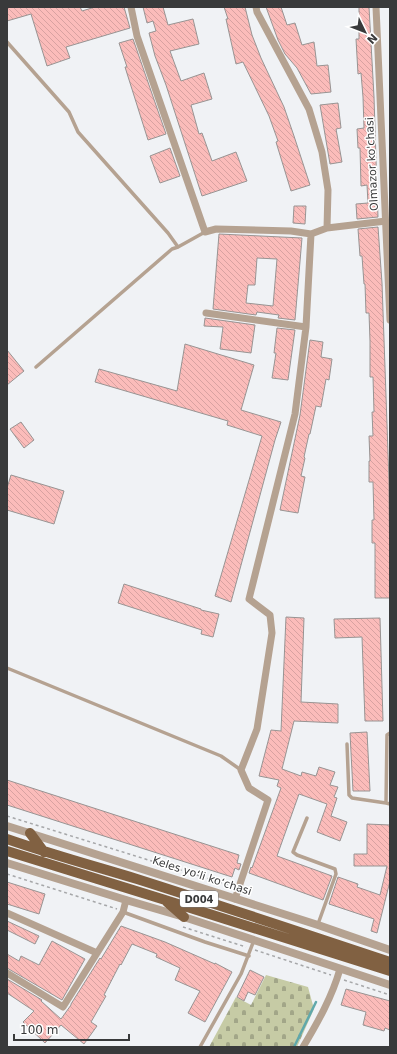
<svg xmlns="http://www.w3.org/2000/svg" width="397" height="1054" font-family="'DejaVu Sans',sans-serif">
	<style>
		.cemetery { fill: url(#cemetery-stones) }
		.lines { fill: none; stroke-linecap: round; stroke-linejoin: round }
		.stream { stroke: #60a8ab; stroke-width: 2.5 }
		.building { fill: url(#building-back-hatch); stroke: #989493; fill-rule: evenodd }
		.path { stroke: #a6a7a9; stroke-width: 1.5; stroke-dasharray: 3 3; stroke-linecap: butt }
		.service { stroke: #b5a291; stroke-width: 3.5 }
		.minor { stroke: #b5a291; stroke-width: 7 }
		.tertiary { stroke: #b5a291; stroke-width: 8 }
		.primary { stroke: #816142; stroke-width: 10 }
		.labels { text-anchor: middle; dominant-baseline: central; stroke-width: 3; stroke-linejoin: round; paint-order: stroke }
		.shield { fill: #fff; stroke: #747576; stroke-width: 1 }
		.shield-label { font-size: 10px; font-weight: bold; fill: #393a3b }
		.street-label { font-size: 11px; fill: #393a3b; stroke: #fff }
	</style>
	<defs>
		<pattern id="cemetery-stones" width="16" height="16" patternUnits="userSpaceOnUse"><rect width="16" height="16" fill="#c6cba5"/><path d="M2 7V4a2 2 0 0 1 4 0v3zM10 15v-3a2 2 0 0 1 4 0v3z" fill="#a2a688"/></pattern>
		<pattern id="building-back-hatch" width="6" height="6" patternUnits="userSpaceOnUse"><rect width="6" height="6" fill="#fbbcba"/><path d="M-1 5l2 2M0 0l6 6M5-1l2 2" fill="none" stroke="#d8a2a1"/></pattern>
	</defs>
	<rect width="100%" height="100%" fill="#f0f2f5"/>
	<path class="cemetery" d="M266,975L308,987L314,1009L297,1047H209L236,997L251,1005Z"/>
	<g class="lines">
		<path class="stream" d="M294,1047L316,1002"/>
	</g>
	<path class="building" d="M7,7H80L82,11L95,7H124L130,28L66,47L70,58L47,66L31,14L7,21Z
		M143,7H163L168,25L193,19L199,44L170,51L181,81L204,73L212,99L191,105L199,134L202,133L212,161L236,152L247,181L202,196L166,85L155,56L149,33L156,31L153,21L147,23Z
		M224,7H245L252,35L261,58L284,107L294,136L310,185L291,191L276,142L278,141L269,116L243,62L236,64L226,19H228Z
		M266,7H281L287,25L295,23L302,45L314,42L317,66L328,65L331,92L311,94L297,68L285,54L278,40Z
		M359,7H369L374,97L376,160L378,217L357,219L356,204L368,203L367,185L361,186L360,148H358L357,129L364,128L363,97L361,73L358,74L356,39H359Z
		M133,39L166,134L148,140L125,67H127L119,43Z
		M338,103L341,128L336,129L342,162L330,164L320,105Z
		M170,148L180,176L160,183L150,156Z
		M294,206H306L305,224L293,223Z
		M378,227L382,283L389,481L390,598H375V543H372V520H374L373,482H369V461H370L369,436H373L372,412H374L373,377H370V341L369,313H366L365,284H364L362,256H360L358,229Z
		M219,234L302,238L295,320L278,318L279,315L257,312L256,315L213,309ZM257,258L277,259L273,306L246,303L248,285H255Z
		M205,318L255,325L251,353L220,349L223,327L204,326Z
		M277,328L295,330L288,380L272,378L276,353H274Z
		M310,340L323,342L321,357L332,359L329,380L326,379L321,407L316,406L310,434H309L304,457L305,458L301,476L305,477L298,513L280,510L300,415Z
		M185,344L254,365L241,410L281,422L275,440L231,602L215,596L262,436L227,425L228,421L95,382L99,369L177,391Z
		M7,350L24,371L7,385Z
		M21,422L34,440L24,448L10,429Z
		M11,475L64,491L54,524L7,510V488Z
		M124,584L201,609V610L219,614L213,637L201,634L202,630L118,603Z
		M286,617L304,618L301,702L338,704V723L294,721L282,769L301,776L302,772L316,776L319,767L335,772L330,785L338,787L334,797L337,798L331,816L347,822L340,841L317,832L327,804L299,794L277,856L332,876L323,900L249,873L251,867L252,868L281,788L277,786L279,780L259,776L271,730L281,731Z
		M380,618L383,721H365L362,637L335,638L334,619Z
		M367,732L370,791H353L350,733Z
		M7,780L239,855L237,863L241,864L239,870L235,868L232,877L7,805Z
		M367,824L390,825V881L377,933L371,931L374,919L329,904L338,877L358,884L357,887L380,895L387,866H354V854H367Z
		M7,882L45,894L39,914L7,904Z
		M7,921L39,936L35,944L7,930Z
		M121,926L165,942L215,964V963L232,972L205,1022L188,1013L200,991L175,980L180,968L156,957L157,954L132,944L121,965L120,964L104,995L106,996L91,1022L97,1026L84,1044L61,1025L45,1043L23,1022L34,1011L7,993V979L42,1000L41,1001L61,1019L71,1005V1004L100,958L101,959Z
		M52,941L85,959L62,1000L7,968V954L19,961L21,956L39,965Z
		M250,970L264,977L255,995L248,992L244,1001L237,997Z
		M346,989L390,1001V1030L385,1028L384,1031L363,1025L366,1012L341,1005Z"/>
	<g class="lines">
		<path class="path" d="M7,816L232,886
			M7,874L117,909
			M183,927L246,947
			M255,950L331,975
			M344,980L390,995"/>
		<path class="service" d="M7,42L69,112L78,132L168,233L178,247L172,249L36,367
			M178,247L205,232
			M7,668L221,756L241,770
			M390,733L387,735L386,803L390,804
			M347,744L349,795L352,798L386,803
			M307,818L293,852L297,855L335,869L336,874L318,924
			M123,912L205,942L249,956
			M200,1047L241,974L254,940"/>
		<path class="minor" d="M131,7L137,36L205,232L216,229L291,231L311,234L327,228L386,221
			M256,7L257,12L309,109L322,152L328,190L327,228
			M376,7L390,320
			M206,313L306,327
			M235,899L268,800L249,788L241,770L257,729L272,633L270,615L249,599L295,414L306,327L311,234
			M7,913L97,953
			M7,973L63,1007L123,912L126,900
			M303,1047C318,1022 332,997 340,969"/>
		<path class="tertiary" d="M7,826L318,925L390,950
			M7,863L126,900L184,917L390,985"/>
		<path class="primary" d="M30,833L44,852
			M7,839C50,854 94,866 137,879C222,906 306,934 390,962
			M7,851L162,899L390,971
			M167,902L184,917"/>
	</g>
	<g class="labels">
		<rect class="shield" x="180" y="891" width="38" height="16" rx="3"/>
		<g class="shield-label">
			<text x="199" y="899">D004</text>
		</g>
		<g class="street-label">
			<text transform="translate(372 164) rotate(-93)">Olmazor ko'chasi</text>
			<text transform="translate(202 876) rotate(18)">Keles yoʻli koʻchasi</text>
		</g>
	</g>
	<rect width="397" height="1054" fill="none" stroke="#393a3b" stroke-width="16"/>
	<g transform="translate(365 32) rotate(133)" stroke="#ffffff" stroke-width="3" paint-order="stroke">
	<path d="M0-3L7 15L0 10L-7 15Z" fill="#393a3b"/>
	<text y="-6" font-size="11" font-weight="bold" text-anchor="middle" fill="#393a3b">N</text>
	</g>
	<path d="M14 1034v6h115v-6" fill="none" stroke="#393a3b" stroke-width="2"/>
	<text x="20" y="1034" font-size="12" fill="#393a3b" stroke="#ffffff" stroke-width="3" paint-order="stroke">100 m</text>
</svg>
